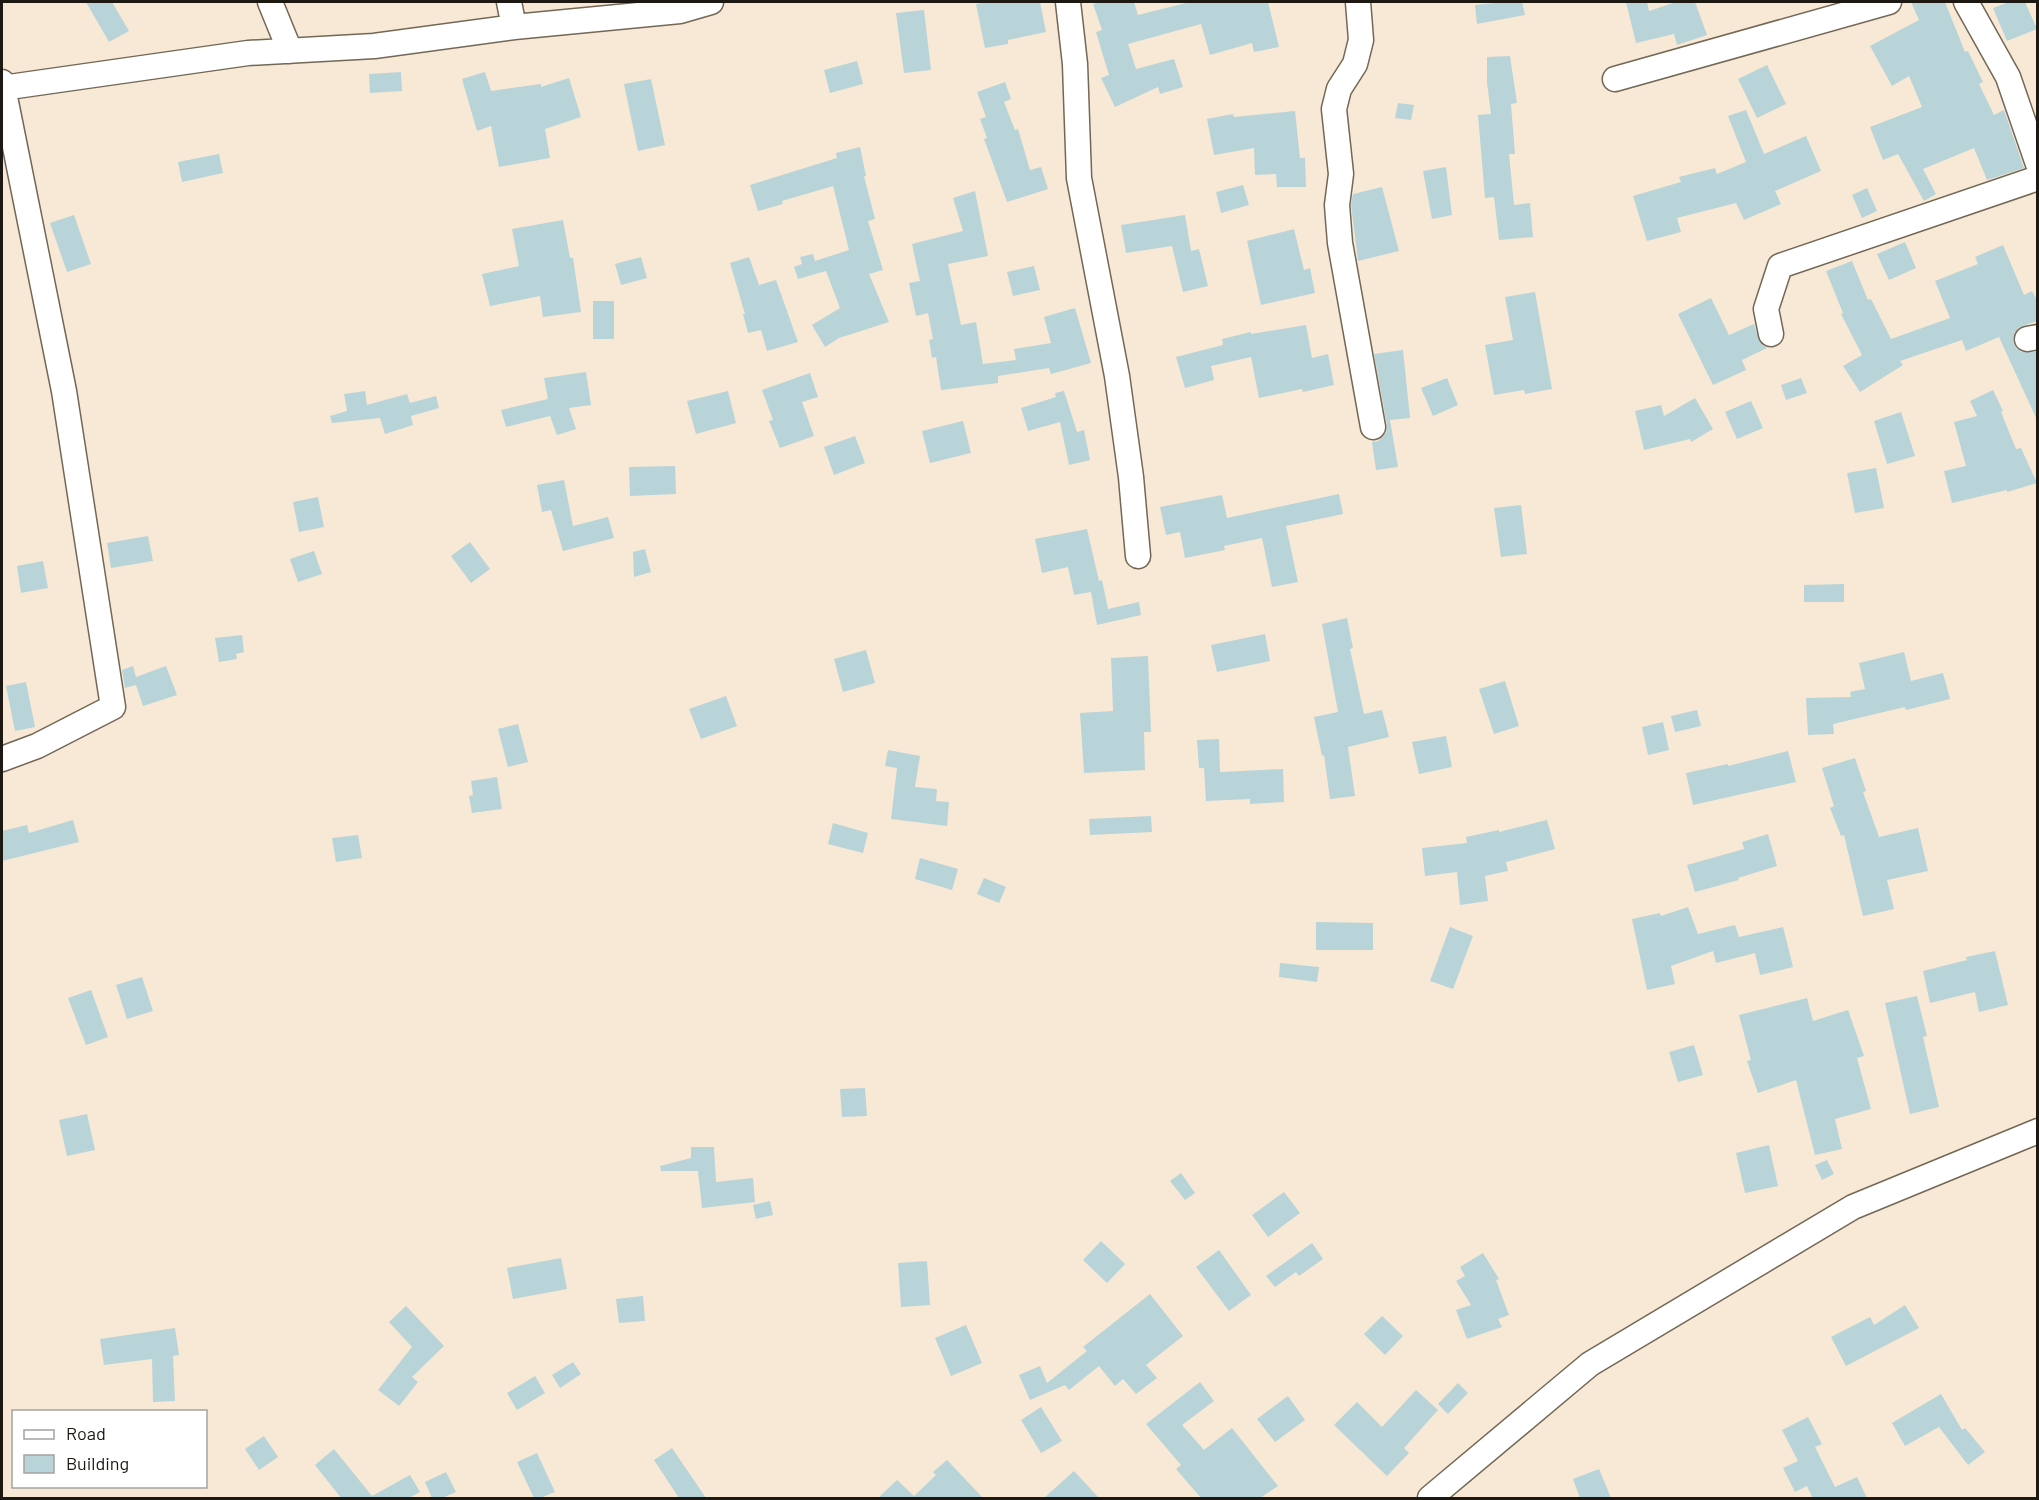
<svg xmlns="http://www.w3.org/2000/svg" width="2039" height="1500" font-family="Barlow,sans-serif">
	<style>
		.building { fill: #b8d4d9 }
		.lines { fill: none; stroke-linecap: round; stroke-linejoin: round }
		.minor-casing { stroke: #736755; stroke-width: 27 }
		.minor { stroke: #fff; stroke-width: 24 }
	</style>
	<rect width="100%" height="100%" fill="#f7e9d5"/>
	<path class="building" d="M86,2H112L129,31L109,42Z
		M988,2H1040L1046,32L1008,40V44L985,48L976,4Z
		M1101,2H1134L1138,15L1190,2H1268L1279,47L1254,52L1252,43L1210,55L1201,24L1128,44L1136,69L1174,59L1183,87L1160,94L1158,87L1115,107L1101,78L1109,75L1096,32L1102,30L1093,4Z
		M1507,2H1522L1525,15L1477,24L1475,5Z
		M1626,2H1647L1649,11L1676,2H1695L1707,35L1677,45L1674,34L1636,43Z
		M1911,2H1945L1965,52L1968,51L1983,82L1979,84L1994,115L2004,110L2024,168L1987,180L1974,148L1923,169L1936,194L1924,201L1898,154L1883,160L1870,127L1922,107L1909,76L1892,86L1870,46L1919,20Z
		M2009,2H2025L2037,29L2007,41L1993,8Z
		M924,10L931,70L904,73L896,13Z
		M1510,56L1517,103L1511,104L1515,154H1509L1514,205L1530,203L1533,237L1499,240L1494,197L1485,198L1478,115L1491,114L1487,83V57Z
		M857,61L863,84L830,93L824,70Z
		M1767,65L1786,104L1757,118L1738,79Z
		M401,72L402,91L370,93L369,74Z
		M485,72L491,91L541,84V87L569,78L581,117L545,129L550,158L499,167L491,126L477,131L462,79Z
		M651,79L665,145L638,151L624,84Z
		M1005,82L1011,99L1004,102L1015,130L1018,129L1030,170L1041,167L1048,189L1007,202L984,139L987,138L980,119L986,117L977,92Z
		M1398,103L1414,105L1411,120L1395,118Z
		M1746,110L1764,154L1806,136L1821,171L1775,191L1781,204L1744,220L1736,203L1677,218L1681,232L1647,241L1633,196L1681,182L1679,177L1715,168L1717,174L1746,162L1728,116Z
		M1295,111L1300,158H1305L1306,187H1277L1276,174L1255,175L1254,148L1214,155L1207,119L1233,114L1234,117Z
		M860,147L866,176H864L875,219L868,221L883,270L869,274L889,322L839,338L825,347L812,325L840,308L826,271L798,279L794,267L802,264L800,257L813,254L815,261L849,250L833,186L782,201L783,204L758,211L750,185L837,158L836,153Z
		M219,154L223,173L182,182L178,162Z
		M1446,167L1452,215L1432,219L1423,171Z
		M1243,185L1249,205L1221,213L1216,192Z
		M1382,187L1399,251L1358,261L1351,205L1353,194Z
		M1867,188L1877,211L1862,218L1852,195Z
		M975,191L988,256L948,264L961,325L976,322L983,364L1016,360L1014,349L1051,343L1044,317L1075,308L1091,363L1051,374L1049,368L998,376V383L941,390L936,357L932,358L929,340L933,339L928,313L916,316L909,283L920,281L912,244L963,231L953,198Z
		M74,215L91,264L67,272L50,223Z
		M1185,215L1191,251L1199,249L1208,286L1183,292L1172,246L1126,253L1121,225Z
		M563,220L570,258H573L581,312L543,317L540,296L490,306L482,274L519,266L512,229Z
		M1294,229L1304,270L1310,268L1315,293L1261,305L1247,241Z
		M1905,242L1916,268L1889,280L1877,254Z
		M2003,245L2024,295L2032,291L2037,300V321L2018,328L2014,334L2013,341L2016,348L2022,352H2037V420L1999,337L1966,351L1962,340L1900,361L1903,365L1860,392L1843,366L1862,355L1841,314L1843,313L1826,271L1852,261L1868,300L1871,299L1891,339L1950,318L1935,281L1978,264L1975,257Z
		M641,257L647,278L621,285L615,264Z
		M749,257L759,285L776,280L798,342L767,351L761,330L748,333L743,314H745L730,263Z
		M1034,266L1040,290L1013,296L1007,272Z
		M1535,292L1552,389L1525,394L1524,390L1494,395L1485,345L1513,340L1505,297Z
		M1711,298L1729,335L1754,324L1760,343L1767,348L1742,360L1746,370L1713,385L1678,314Z
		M593,301H614V339H593Z
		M1306,325L1312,358L1328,354L1334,385L1303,392L1302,389L1259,398L1251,357L1211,366L1214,380L1185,388L1176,357L1223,345L1222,339L1251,332V334Z
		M1403,350L1410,418L1390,420L1398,467L1376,470L1372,442L1378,441L1383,437L1386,432L1387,425L1374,354Z
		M586,372L591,405L569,408L576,429L557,435L550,416L506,427L501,410L548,399L544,378Z
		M810,373L818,397L802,402L814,436L780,448L769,421L773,420L762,390Z
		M1447,378L1458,405L1433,416L1421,388Z
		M1801,378L1807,393L1786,400L1781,385Z
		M1993,390L2003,411L2001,412L2016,449L2021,448L2037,483L2007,492V490L1952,503L1944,471L1966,466L1954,422L1977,416L1970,401Z
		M365,391L367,405L407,394L410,403L436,396L439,408L411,416L413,425L385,434L380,418L332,423L330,416L347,411L344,394Z
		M728,391L736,423L696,434L687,401Z
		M1064,391L1077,432L1084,430L1090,460L1069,465L1060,422L1028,431L1021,408L1056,397L1055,393Z
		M1695,398L1713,429L1691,442L1690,439L1644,450L1635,411L1661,405L1664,416Z
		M1751,401L1763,428L1737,439L1725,412Z
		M1901,412L1915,456L1887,464L1874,421Z
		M963,421L971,453L930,463L922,431Z
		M855,436L865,463L834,475L824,447Z
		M675,466L676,494L630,496L629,467Z
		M1876,468L1884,508L1855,513L1847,473Z
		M564,480L573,526L608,517L614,538L563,551L551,510L542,512L537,485Z
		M1339,494L1343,514L1286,526L1298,582L1272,587L1262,538L1224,546L1225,550L1185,558L1180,532L1166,535L1160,507L1222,495L1227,518Z
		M318,497L324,527L299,532L293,502Z
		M1521,505L1527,554L1501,557L1494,508Z
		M1087,529L1099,581L1102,580L1108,609L1139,602L1141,615L1097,625L1091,592L1074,595L1068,567L1042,573L1035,539Z
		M148,536L153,561L111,568L107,543Z
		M470,542L490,569L471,583L451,556Z
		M645,549L651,572L634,577L633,552Z
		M314,551L322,574L298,582L290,559Z
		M43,561L48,588L21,593L17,566Z
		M1844,584V602H1804V585Z
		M1347,618L1353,648L1350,649L1364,714L1382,710L1389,737L1348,747L1355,796L1330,799L1324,755L1322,756L1314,717L1338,712L1322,624Z
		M1265,634L1270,661L1217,672L1211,645Z
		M242,635L244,652L236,654L237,659L219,662L215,638Z
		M866,650L875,683L843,692L834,659Z
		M1904,652L1911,681L1943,673L1950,699L1906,710L1905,707L1833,724L1834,734L1808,735L1806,698L1851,697L1850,692L1865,689L1859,663Z
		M1148,656L1151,732H1144L1145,770L1084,773L1080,713L1113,711L1111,658Z
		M133,666L136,677L166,666L177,695L143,706L136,685L125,688L122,670Z
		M1505,681L1519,726L1494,734L1479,689Z
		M26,682L35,727L15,731L6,686Z
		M726,696L737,726L701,739L689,709Z
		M1697,710L1701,726L1675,732L1671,716Z
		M1663,722L1669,750L1648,755L1642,727Z
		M518,724L528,762L508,767L498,729Z
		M1446,736L1452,767L1419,774L1412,742Z
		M1219,739L1220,772L1283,769L1284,802L1250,804V799L1206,801L1204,768H1199L1197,740Z
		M888,750L920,756L915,787L937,789L936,801L949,802L947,826L891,819L897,768L885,766Z
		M1788,751L1796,782L1693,805L1686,773L1728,764V766Z
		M1855,758L1866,791L1863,792L1879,837L1918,828L1928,871L1887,880L1894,909L1863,916L1844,835L1841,836L1830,808L1834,806L1822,768Z
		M497,777L502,809L472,813L469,796L473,795L471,781Z
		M1151,816L1152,832L1090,835L1089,819Z
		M73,820L79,842L2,861V831L27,825L29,833Z
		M1547,820L1555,849L1506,862L1508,871L1485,876L1488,901L1460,905L1457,872L1425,876L1422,848L1467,843L1466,837L1499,830V832Z
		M833,823L868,833L863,853L828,844Z
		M1768,834L1777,866L1738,878L1739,880L1695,892L1687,865L1744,849L1742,842Z
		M358,835L362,858L336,862L332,838Z
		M920,858L958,869L952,890L915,879Z
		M984,878L1006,887L999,903L977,894Z
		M1688,907L1698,934L1735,925L1739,937L1783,927L1793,967L1760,975L1755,953L1716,963L1713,951L1671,966L1675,984L1647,990L1632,919L1660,913L1661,916Z
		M1316,922L1373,923V950H1316Z
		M1450,927L1473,936L1453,989L1430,981Z
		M1995,951L2008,1005L1979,1012L1975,992L1930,1003L1923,971L1967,960L1966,957Z
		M1280,963L1319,967L1317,982L1279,977Z
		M142,977L153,1011L127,1019L116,985Z
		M91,990L108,1037L86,1045L68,998Z
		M1917,996L1927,1036L1923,1037L1939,1107L1910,1114L1885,1003Z
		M1807,998L1813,1021L1848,1010L1864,1056L1857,1058L1871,1109L1835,1119L1842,1149L1815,1155L1796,1080L1758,1093L1747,1061L1751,1060L1739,1015Z
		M1694,1045L1703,1075L1678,1082L1669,1052Z
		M865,1088L867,1116L842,1117L840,1089Z
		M87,1114L95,1150L67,1156L59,1120Z
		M1769,1145L1778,1186L1745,1193L1736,1153Z
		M691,1147H714L716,1182L753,1178L755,1202L702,1208L698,1171H661L660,1166L691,1158Z
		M1827,1160L1834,1174L1822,1180L1815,1165Z
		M1181,1173L1195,1193L1185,1200L1170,1181Z
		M1284,1192L1300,1213L1268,1237L1252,1215Z
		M770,1201L773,1215L756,1219L753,1205Z
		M1101,1241L1125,1264L1107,1283L1083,1260Z
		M1312,1243L1323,1259L1299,1276L1296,1272L1275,1287L1266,1276Z
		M1219,1250L1251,1295L1229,1311L1196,1267Z
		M1483,1253L1499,1279L1496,1280L1509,1315L1498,1319L1502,1327L1467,1339L1456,1310L1471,1305L1456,1281L1465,1276L1460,1267Z
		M561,1258L567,1289L513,1299L507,1268Z
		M927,1261L930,1305L901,1307L898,1263Z
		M1150,1294L1183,1336L1146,1365L1157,1378L1136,1394L1123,1379L1115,1386L1099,1366L1069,1390L1065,1385L1030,1400L1019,1375L1040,1366L1047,1383L1087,1351L1083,1347Z
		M643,1296L645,1321L619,1323L616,1299Z
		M1905,1305L1919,1328L1846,1366L1831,1337L1870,1317L1874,1325Z
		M406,1306L444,1346L412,1377L418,1382L399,1406L378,1390L412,1347L389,1322Z
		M1382,1316L1403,1336L1385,1355L1364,1334Z
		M966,1325L982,1363L951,1376L935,1338Z
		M175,1328L179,1355L173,1356L175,1401L153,1402L152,1359L104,1365L100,1339Z
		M573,1362L581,1374L560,1388L552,1375Z
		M535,1376L545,1393L517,1410L507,1393Z
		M1200,1382L1214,1401L1182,1425L1204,1450L1232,1428L1278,1486L1260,1498H1201L1176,1469L1181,1465L1146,1424Z
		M1458,1383L1468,1393L1448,1414L1438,1404Z
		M1416,1390L1438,1410L1404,1448L1409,1453L1387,1476L1334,1425L1357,1402L1382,1427Z
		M1941,1394L1962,1430L1965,1428L1985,1452L1968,1465L1939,1427L1905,1446L1892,1423Z
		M1288,1396L1305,1420L1275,1442L1257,1419Z
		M1041,1407L1062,1441L1041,1453L1021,1420Z
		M1808,1417L1822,1444L1815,1447L1835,1487L1857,1477L1867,1498H1809L1812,1497L1807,1486L1795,1492L1783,1468L1798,1461L1782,1430Z
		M264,1436L278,1457L259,1470L245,1449Z
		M672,1448L706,1498H679L654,1460Z
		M334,1449L372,1496L410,1475L420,1492L409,1498H341L315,1465Z
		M537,1453L555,1492L540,1498H534L517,1462Z
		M947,1460L983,1498H878L897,1480L914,1496L936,1475L933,1472Z
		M1599,1469L1611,1498H1580L1573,1479Z
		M1074,1471L1099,1498H1044Z
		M446,1472L456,1492L442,1498H432L425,1482Z"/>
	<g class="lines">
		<g class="minor-casing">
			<path id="minor" d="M270,2L290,51
				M509,2L514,27
				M1068,2L1075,64L1079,178L1117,376L1131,477L1138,556
				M1358,2L1361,40L1355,64L1339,89L1334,109L1341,174L1337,205L1340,243L1373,427
				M1966,2L2008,77L2038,164
				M1615,79L1889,2
				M2,82L64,391L113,707L37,746L2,759
				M2,88L248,53L374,46L514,27L680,11L711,2
				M1771,334L1766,309L1780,266L2038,178
				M2027,339L2038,337
				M1430,1498L1590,1364L1853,1207L2038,1131"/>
		</g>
		<use href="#minor" class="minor"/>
	</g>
	<rect width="2039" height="1500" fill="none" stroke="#1d1811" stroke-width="6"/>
	<rect x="12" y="1410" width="195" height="78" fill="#ffffff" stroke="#a5a3a0" stroke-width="1.5"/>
	<rect x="24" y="1430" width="30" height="9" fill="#ffffff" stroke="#a5a3a0" stroke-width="1.5"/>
	<text x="66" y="1440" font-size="18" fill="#1d1811">Road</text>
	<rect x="24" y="1455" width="30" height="18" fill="#b8d4d9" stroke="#a5a3a0" stroke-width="1.5"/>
	<text x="66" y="1470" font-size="18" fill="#1d1811">Building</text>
</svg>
